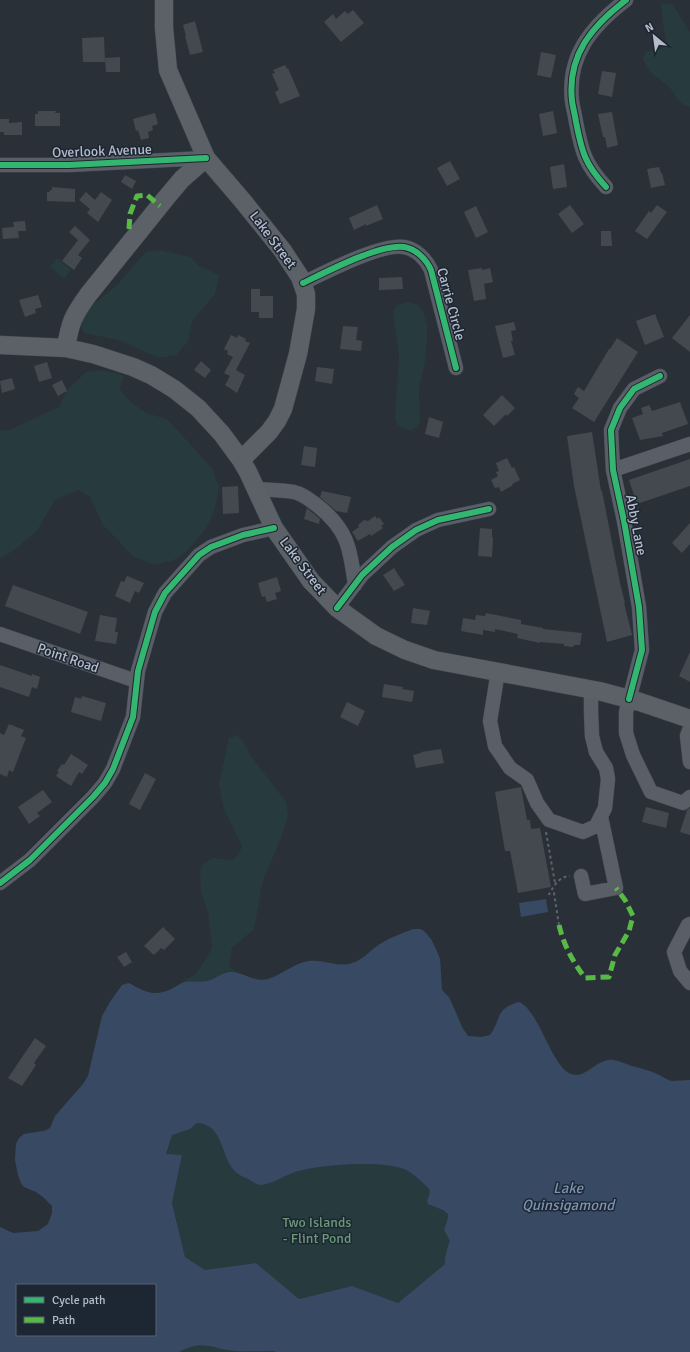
<svg xmlns="http://www.w3.org/2000/svg" width="690" height="1352" font-family="Signika,sans-serif">
	<style>
		.green { fill: #273a3e }
		.water { fill: #384963; fill-rule: evenodd }
		.building { fill: #444950 }
		.lines { fill: none; stroke-linecap: round; stroke-linejoin: round }
		.minor-casing { stroke: #484c53; stroke-width: 15 }
		.major-casing { stroke: #484c55; stroke-width: 19 }
		.path { stroke: #5d636a; stroke-width: 2; stroke-dasharray: 3 3; stroke-linecap: butt }
		.minor { stroke: #5a5e66; stroke-width: 14 }
		.major { stroke: #5c6168; stroke-width: 18 }
		.quiet { stroke: #58b947; stroke-width: 5; stroke-dasharray: 10 5; stroke-linecap: butt }
		.cycleway-casing { stroke: #1d2633; stroke-width: 8 }
		.cycleway { stroke: #33b770; stroke-width: 6 }
		.labels { text-anchor: middle; dominant-baseline: central; stroke-width: 3; stroke-linejoin: round; paint-order: stroke }
		.street-label { font-size: 14px; fill: #b4bcc9; stroke: #1d2633 }
		.park-label { font-size: 14px; fill: #6b9a76; stroke: #1d2633 }
		.water-label { font-size: 15px; font-style: italic; fill: #7c92b1; stroke: #1d2633 }
	</style>
	<rect width="100%" height="100%" fill="#2a3038"/>
	<path class="green" d="M663,3L671,4L673,5L690,32V107C678,105 676,94 668,86C657,77 649,73 643,59L646,52L661,49L666,44L661,7Z
		M160,250L190,257L199,266L219,275L215,294L192,321L188,341L176,355L159,358L119,340L84,333L81,327L82,320L92,306L119,283L139,259L147,252Z
		M57,258L71,270L64,279L50,267Z
		M408,302L418,305L423,311L427,325V342L425,361L419,389L420,422L417,427L411,431L398,425L395,419L399,356L393,313L397,305Z
		M101,370L120,374L124,378L119,388L128,400L146,413L167,419L212,468L219,488L214,511L207,527L187,551L174,560L154,565L133,556L103,525L90,497L78,490L55,500L37,531L13,551L0,558V430L7,431L59,407L67,390L86,372Z
		M237,735L242,740L251,756L286,802L288,816L281,838L263,880L254,929L232,948L229,965C235,972 240,974 249,978C273,986 286,965 308,961C326,958 342,970 359,960C366,956 371,950 378,945C386,941 415,925 423,930C427,932 430,938 432,942C435,947 438,952 440,958C442,968 440,979 442,988C443,992 447,994 449,998C457,1010 460,1024 468,1036L481,1037L490,1035C502,1019 494,1009 519,1002C539,1011 552,1070 574,1074C587,1076 595,1062 607,1060C610,1059 614,1060 616,1061L445,1264L398,1303L352,1286L299,1299L256,1263L205,1270L185,1257L172,1203L182,1155L48,1224L52,1213V1206C48,1200 42,1195 36,1192C32,1190 28,1189 24,1187C16,1181 14,1155 16,1145C16,1141 19,1137 23,1135C30,1130 42,1132 50,1128L55,1116L83,1084L88,1076L102,1016L110,1002L122,985L129,983L146,992L154,993L168,991L197,973L212,948L208,912L201,893L200,871L204,863L213,858L233,860L239,854L242,846L224,809L219,784L229,738Z
		M204,1344L234,1351H273L276,1352H179L190,1346Z"/>
	<path class="water" d="M546,899L548,912L521,917L519,903Z
		M413,929H420L424,931L431,939L436,949L440,959L442,990L449,997L462,1027L468,1036L481,1037L490,1035C502,1019 494,1009 519,1002C538,1010 549,1058 567,1072C583,1083 594,1061 609,1060C616,1059 625,1064 632,1066C640,1068 648,1070 655,1073C661,1075 666,1080 672,1081C678,1081 684,1080 690,1080V1352H276L273,1351C260,1351 247,1352 234,1351C210,1348 203,1339 179,1352H0V1227L13,1233L38,1231L48,1224L52,1213V1206L43,1197L36,1192L24,1187L21,1183L18,1175L15,1160L16,1144L19,1138L24,1134L45,1131L50,1128L55,1116L83,1084L88,1076L102,1016L110,1002L122,985L129,983C143,991 153,997 169,990C174,988 178,985 182,983C190,980 199,983 207,981C214,980 221,973 229,972C243,971 254,983 268,979C282,975 294,963 309,961C323,959 338,968 352,963C361,961 369,952 377,946C387,939 400,934 413,929ZM197,1123C222,1124 221,1153 232,1168C236,1174 244,1177 250,1180C253,1182 257,1185 261,1185C272,1184 284,1176 295,1172C300,1170 307,1169 313,1168C335,1164 383,1161 404,1169C410,1171 416,1177 421,1181C430,1190 432,1189 427,1201L428,1204L443,1210L448,1214V1218L444,1230L450,1241C448,1245 444,1259 445,1264L398,1303L352,1286L299,1299L256,1263L205,1270L185,1257L172,1203L182,1155L166,1154L172,1135L190,1129ZM17,1285H155V1335H17Z"/>
	<path class="building" d="M353,10L364,23L341,42L324,22L333,14L336,19L345,11L348,14Z
		M195,21L203,52L190,55L185,36H186L183,25Z
		M104,37L105,62H83L82,38Z
		M541,52L556,55L551,78L537,75Z
		M120,57V72H106L105,58Z
		M285,65L287,69L288,68L300,96L280,104L275,92L279,90L272,74L275,73L273,70Z
		M602,71L616,73L612,97L598,94Z
		M38,111H56L55,113H60V126H35V114H38Z
		M553,111L557,133L543,136L539,114Z
		M612,112L618,145L607,148L605,137H603L598,114Z
		M155,113L158,124L152,126L153,130L148,132L149,138L141,140L138,130L136,131L133,119Z
		M0,119H9V123L22,122V135H4V132H0Z
		M450,161L460,179L447,186L437,168Z
		M564,164L567,187L553,189L550,167Z
		M659,167L661,173H662L665,185L651,188L647,169Z
		M125,175L136,181L132,189L121,182Z
		M52,187L75,189V202L47,201V192H50V190H52Z
		M86,192L95,200L101,192L112,200L98,222L87,213L90,209L79,200Z
		M377,205L383,219L366,226V224L354,230L349,218Z
		M570,205L584,224L572,233L558,214Z
		M657,205L667,212L647,239L635,231L649,211L651,213Z
		M476,206L488,232L476,238L464,212Z
		M25,221L26,231H18L19,238L3,239L2,228L14,227L13,222Z
		M75,226L90,240L78,255L82,258L74,270L62,261L78,240L69,232Z
		M601,231H611L612,246H601Z
		M482,268V270L490,268L493,282L484,284L486,299L474,301L468,270Z
		M402,277L403,289L379,290V278Z
		M251,289H260V296H273V318H259V312H251Z
		M38,295L42,307L35,309L36,313L25,317L19,300Z
		M655,314L664,337L645,345L636,321Z
		M690,315V352L672,338Z
		M514,322L516,330L511,331L513,341H511L515,355L503,358L495,326Z
		M343,326L358,327L356,340L362,341L361,351L340,349Z
		M231,335L237,338L238,335L246,339L245,341L250,343L236,370L245,375L237,393L225,385L230,376L224,373L233,357L227,354L228,351L224,349Z
		M617,338L638,352L594,422L572,408L579,398L574,394L578,387L584,391L609,349H610Z
		M201,361L211,370L205,378L194,370Z
		M47,362L52,378L39,382L34,366Z
		M317,367L334,369L332,384L315,381Z
		M12,378L15,389L2,393L0,381Z
		M62,380L67,391L58,396L52,385Z
		M502,395L515,408L507,416L506,414L494,426L483,415Z
		M680,402L688,424L662,433L663,436L640,440L632,418L643,414L641,408L649,405L652,411Z
		M429,417L443,422L439,438L425,434Z
		M592,432L601,491H602L620,583L625,603H624L632,635L607,642L574,486L567,436Z
		M304,446L317,448L315,467L301,465Z
		M507,458L512,468L514,467L520,480L512,484L513,485L501,492L499,487L495,488L491,480L498,476L496,472L499,471L496,463Z
		M690,459V486L637,504L629,480Z
		M238,486L239,513L223,514L222,487Z
		M322,491L351,497L347,513L336,511L320,497Z
		M307,508L320,519L319,524L304,519Z
		M375,516L377,519L379,517L384,524L381,526L383,528L371,536L370,534L358,541L352,532L359,527L358,525L364,520L368,521Z
		M690,523V544L682,553L672,543Z
		M480,528L492,529V537L493,538L492,557L478,556Z
		M394,568L405,585L394,591L383,575Z
		M127,576L144,583L139,593L135,591L130,603L115,596L121,581L124,582Z
		M277,577L281,591L275,593L277,599L267,602L265,596L262,597L258,583Z
		M13,585L88,612L80,634L5,606Z
		M413,608L430,611L427,625L411,623Z
		M486,613L521,620V624L543,628V629L582,633L580,645H574L573,647L564,646V644L540,642V643L517,638L518,634L495,629V632L483,630V635L461,631L463,618L475,620L476,615L485,616Z
		M100,615L117,618L115,632H118L116,644L95,641Z
		M690,652V682L679,676Z
		M0,665L32,676V674L40,677L37,689L32,687L29,697L0,687Z
		M384,684L403,687L402,689L414,691L412,702L382,697Z
		M82,696L106,703L101,721L71,712L75,697L81,699Z
		M347,702L365,711L358,726L340,717Z
		M9,724L24,730L21,736L26,738L13,772L9,770L7,777L0,774V733L4,735Z
		M441,749L444,763L416,768L413,755L421,753V752Z
		M71,754L88,765L82,774L79,772L71,786L56,776L59,772L57,771L62,764L64,765Z
		M145,773L156,779L140,810L129,804Z
		M521,787L527,820H530L531,829L540,828L551,887L518,893L510,851H505L495,792Z
		M43,790L52,802L37,813L40,816L29,824L18,807Z
		M646,807L669,813L666,828L642,822Z
		M690,808V835L680,832L687,810Z
		M163,927L175,939L164,950L161,948L154,955L144,946Z
		M126,952L132,962L124,967L117,957Z
		M35,1038L46,1046L34,1063L36,1065L22,1086L8,1078Z"/>
	<g class="lines">
		<g class="minor-casing">
			<path id="minor" d="M0,165H69L206,158
				M606,187C585,164 582,153 576,122C575,115 573,108 572,101C567,55 592,26 626,0
				M303,283C324,273 381,243 404,247C416,249 426,259 431,270L456,368
				M660,376L634,389L620,408L611,430L613,470L624,521L639,607L642,650L626,712V733L633,755L651,792L683,803L690,797
				M613,470L690,444
				M256,489C269,490 282,490 294,492C303,494 310,500 318,506C348,530 350,548 355,585
				M337,608L362,575L392,547L416,530L438,520L489,509
				M0,634L136,681
				M498,671L490,721L495,746L510,768L527,780L537,803L549,820L583,832L596,826L605,808L608,779L606,768L596,752L592,736L591,711V690
				M690,728L687,736L690,762
				M581,876L585,894L616,888L601,817
				M0,883L30,860L93,797L105,783L113,769L133,717L138,671L155,612L165,593L199,555L211,547L243,535L274,528
				M690,924L688,925L674,952L680,971L690,983"/>
		</g>
		<g class="major-casing">
			<path id="major" d="M164,0V28L168,70L206,158L242,200L283,251L300,277L306,294V309L298,354L283,409L277,421L269,432L241,460
				M0,345L66,348C70,322 73,316 88,295L166,198L182,179L206,158
				M66,348L93,354L133,367L151,375L174,389L198,408L222,434L241,460L248,472L274,528L311,581L337,608L376,636L405,650L434,660L599,691L640,702L690,719"/>
		</g>
		<path class="path" d="M546,832L555,883
			M559,925L554,893L549,894C555,885 558,877 570,876"/>
		<use href="#minor" class="minor"/>
		<use href="#major" class="major"/>
		<path class="quiet" d="M129,229L130,214L137,196L147,195L160,206
			M559,925C564,946 572,960 585,978L609,977L615,955L629,931L633,916L625,900L616,888"/>
		<g class="cycleway-casing">
			<path id="cycleway" d="M0,165H69L206,158
				M606,187C585,164 582,153 576,122C575,115 573,108 572,101C567,55 592,26 626,0
				M303,283C324,273 381,243 404,247C416,249 426,259 431,270L456,368
				M337,608L362,575L392,547L416,530L438,520L489,509
				M629,699L642,650L639,607L624,521L613,470L611,430L620,408L634,389L660,376
				M0,883L30,860L93,797L105,783L113,769L133,717L138,671L155,612L165,593L199,555L211,547L243,535L274,528"/>
		</g>
		<use href="#cycleway" class="cycleway"/>
	</g>
	<g class="labels">
		<g class="street-label">
			<text transform="translate(102 151) rotate(-2)">Overlook Avenue</text>
			<text transform="translate(273 240) rotate(53)">Lake Street</text>
			<text transform="translate(451 304) rotate(75)">Carrie Circle</text>
			<text transform="translate(636 525) rotate(79)">Abby Lane</text>
			<text transform="translate(303 566) rotate(53)">Lake Street</text>
			<text transform="translate(68 658) rotate(19)">Point Road</text>
		</g>
		<g class="park-label">
			<text x="317" y="1222">Two Islands<tspan x="317" dy="16">- Flint Pond</tspan></text>
		</g>
		<g class="water-label">
			<text x="568" y="1188">Lake<tspan x="568" dy="17">Quinsigamond</tspan></text>
		</g>
	</g>
	<rect x="16" y="1284" width="140" height="52" fill="#1d2633" stroke="#59626f"/>
	<rect x="24" y="1297" width="20" height="6" fill="#33b770" stroke="#59626f"/>
	<text x="52" y="1304" font-size="12" fill="#b4bcc9">Cycle path</text>
	<rect x="24" y="1317" width="20" height="6" fill="#58b947" stroke="#59626f"/>
	<text x="52" y="1324" font-size="12" fill="#b4bcc9">Path</text>
	<g transform="translate(654 36) rotate(331)" stroke="#1d2633" stroke-width="3" paint-order="stroke">
	<path d="M0-3L7 15L0 10L-7 15Z" fill="#b4bcc9"/>
	<text y="-6" font-size="11" font-weight="bold" text-anchor="middle" fill="#b4bcc9">N</text>
	</g>
</svg>
